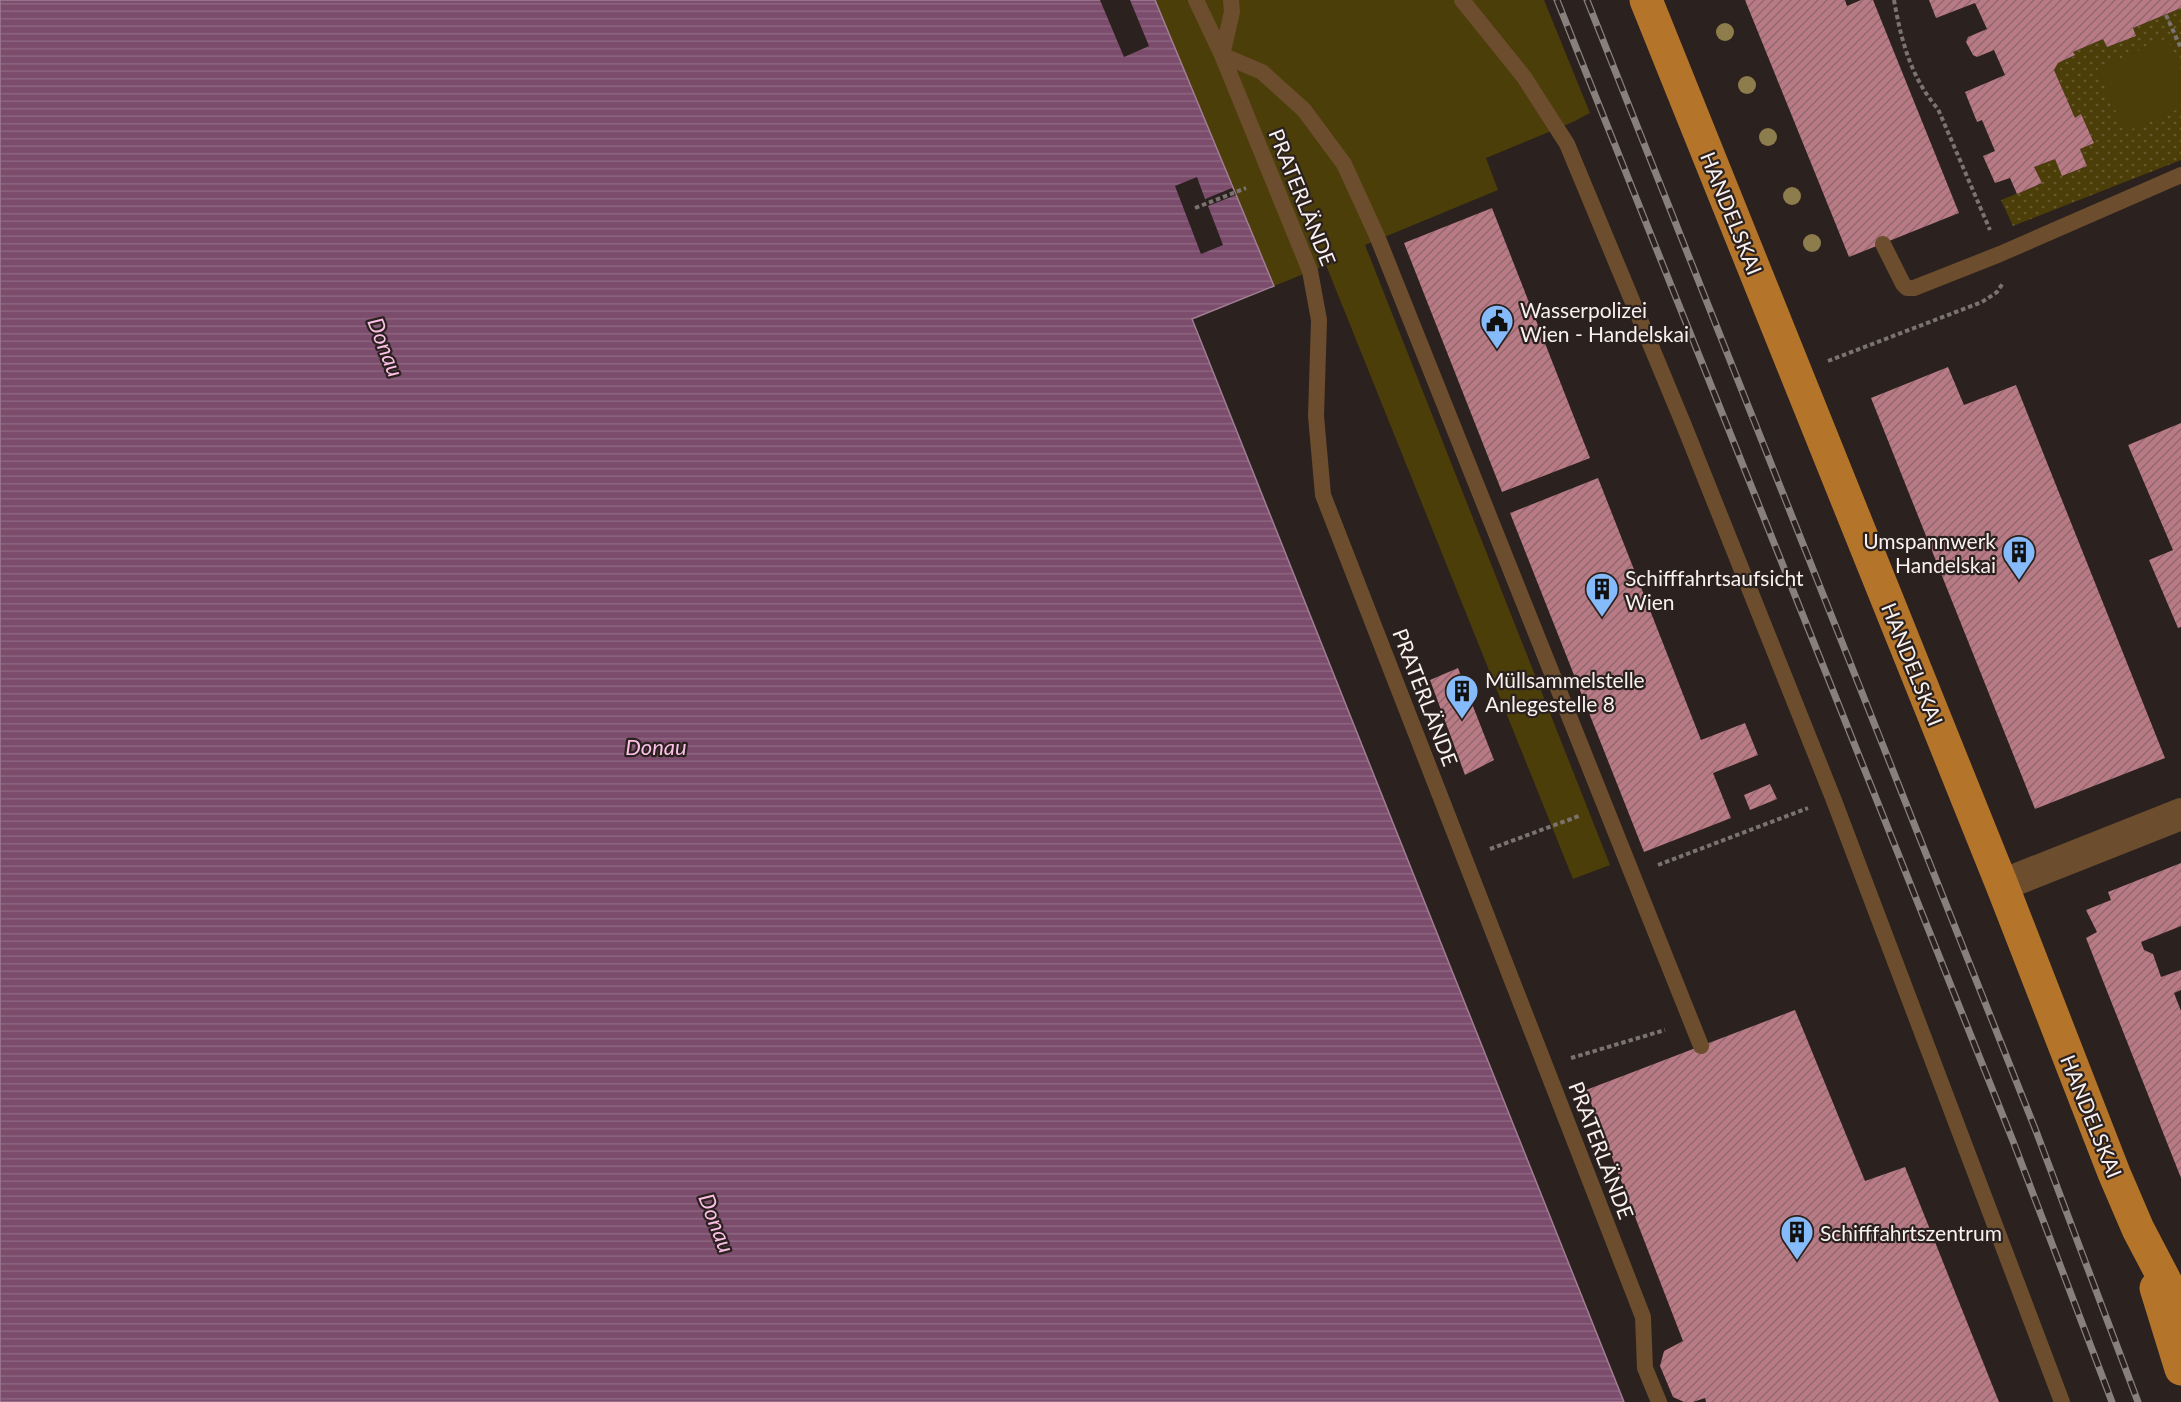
<svg xmlns="http://www.w3.org/2000/svg" width="2181" height="1402" font-family="Lato,sans-serif">
	<style>
		.grass { fill: url(#grass-dots) }
		.green { fill: #4b3e09 }
		.water { fill: url(#water-rules); stroke: #a07e93; stroke-width: 1.5 }
		.pier { fill: #2b211e }
		.building { fill: url(#building-hatch) }
		.lines { fill: none; stroke-linecap: round; stroke-linejoin: round }
		.path { stroke: #7b7370; stroke-width: 4; stroke-dasharray: 4.5 3; stroke-linecap: butt }
		.service { stroke: #6c4d2d; stroke-width: 16 }
		.minor { stroke: #6c4d2d; stroke-width: 32 }
		.primary { stroke: #b4742a; stroke-width: 33 }
		.rail-casing { stroke: #88807d; stroke-width: 7 }
		.rail { stroke: #2b211e; stroke-width: 4.5; stroke-dasharray: 14; stroke-linecap: butt }
		.tree { fill: #8d7c4c }
		.labels { text-anchor: middle; dominant-baseline: central; stroke-width: 4.5; stroke-linejoin: round; paint-order: stroke }
		.street-label { font-size: 21px; fill: #f8f1ef; stroke: #2b211e }
		.poi-label { font-size: 21px; fill: #f8f1ef; stroke: #2b211e; text-anchor: start }
		.water-label { font-size: 22px; font-style: italic; fill: #fcbfe7; stroke: #2b211e }
	</style>
	<defs>
		<pattern id="grass-dots" width="8" height="8" patternUnits="userSpaceOnUse" patternTransform="scale(1.5)"><rect width="8" height="8" fill="#4b3e09"/><path d="M2 2h.1M6 6h.1" fill="none" stroke="#665a2d" stroke-width="1.8" stroke-linecap="round"/></pattern>
		<pattern id="water-rules" width="6" height="5" patternUnits="userSpaceOnUse" patternTransform="scale(1.5)"><rect width="6" height="5" fill="#7b4c6c"/><path d="M0 2.5h6" fill="none" stroke="#8e6681"/></pattern>
		<pattern id="building-hatch" width="6" height="6" patternUnits="userSpaceOnUse" patternTransform="scale(1.5)"><rect width="6" height="6" fill="#b87a84"/><path d="M-1 1l2-2M0 6l6-6M5 7l2-2" fill="none" stroke="#92686f"/></pattern>
	</defs>
	<rect width="100%" height="100%" fill="#2b211e"/>
	<path class="grass" d="M2181,8V160L2013,226L2001,200L2041,184L2034,167L2055,159L2063,176L2087,166L2080,149L2094,142L2081,115L2075,118L2054,70L2058,63L2074,56L2073,52L2103,39L2107,47L2136,36L2133,28Z"/>
	<path class="green" d="M1155,0H1544L1590,113L1573,122L1486,158L1498,190L1365,245L1610,865L1573,879L1326,265L1274,286Z
		M2167,38L2181,70V108L2125,132L2097,69Z"/>
	<path class="water" d="M0,0H1155L1274,286L1192,319L1624,1402H0Z"/>
	<path class="pier" d="M1100,0H1130L1149,46L1124,57Z
		M1197,177L1205,199L1232,188L1236,195L1208,206L1223,245L1201,254L1175,186Z"/>
	<path class="building" d="M1745,0H1845L1847,6L1861,0H1873L1959,213L1849,257Z
		M1929,0H2181V8L2133,28L2136,36L2107,47L2103,39L2073,52L2075,55L2058,63L2054,70L2075,118L2081,114L2094,143L2080,149L2087,166L2062,176L2055,159L2034,167L2042,183L2017,194L2010,178L1995,183L1983,156L1995,151L1982,120L1977,122L1965,92L2005,75L1994,50L1977,57L1973,55L1966,42L1968,37L1987,29L1975,3L1936,18Z
		M1492,208L1590,458L1502,492L1404,243Z
		M1948,367L1964,405L2016,385L2165,758L2035,809L1871,398Z
		M2181,423V627L2178,628L2149,560L2173,550L2128,445Z
		M1598,478L1701,740L1745,723L1758,755L1713,773L1731,818L1644,852L1510,513Z
		M1458,668L1494,760L1465,775L1430,680Z
		M1770,784L1777,799L1750,810L1744,795Z
		M2181,863V926L2141,942L2144,950L2153,954L2161,977L2181,970V990L2174,993L2181,1011V1178L2086,938L2097,932L2086,910L2111,900L2108,892Z
		M1795,1010L1865,1181L1905,1167L1999,1402H1706L1705,1398L1693,1402H1684L1673,1397L1660,1366L1664,1351L1683,1341L1586,1090Z"/>
	<g class="lines">
		<path class="path" d="M1894,0C1901,40 1911,78 1938,109L1990,230
			M2166,15L2181,48
			M1195,208L1246,188
			M1828,361L1982,302L1997,292L2003,283
			M1490,849L1579,816
			M1658,865L1808,808
			M1571,1058L1665,1030"/>
		<path class="service" d="M1196,0L1222,55L1310,271L1319,320L1316,416L1323,495L1643,1317L1645,1368L1659,1402
			M1231,0L1232,12L1222,55L1262,72L1304,110L1344,164L1377,236L1701,1046
			M1462,0L1524,77L1567,144L1683,423L1833,798L2062,1402
			M1883,244L1903,284L1907,288H1914L2000,254L2181,175"/>
		<path class="minor" d="M2002,885L2181,814"/>
		<path class="primary" d="M1646,0L2002,885L2114,1173L2138,1229L2181,1311
			M2156,1288L2181,1369"/>
		<g class="rail-casing">
			<path id="rail" d="M1557,0L2013,1141L2112,1402
				M1587,0L2036,1131L2138,1402"/>
		</g>
		<use href="#rail" class="rail"/>
	</g>
	<g class="tree">
		<circle cx="1725" cy="32" r="9"/>
		<circle cx="1747" cy="85" r="9"/>
		<circle cx="1768" cy="137" r="9"/>
		<circle cx="1792" cy="196" r="9"/>
		<circle cx="1812" cy="243" r="9"/>
	</g>
	<defs>
		<g id="civic-pin" transform="scale(1.725)"><path d="M0 17L-7.5 6A9.5 9.5 0 1 1 7.5 6Z" fill="#86bbfb" stroke="#2b211e"/><path d="M-.6-6.5H3V-4.5H.6V-3L4-1V1h2V6H-6V1h2V-1L-.6-3ZM-1.2 2.5V6h2.4V2.5Z" fill="#111"/></g>
		<g id="building-pin" transform="scale(1.725)"><path d="M0 17L-7.5 6A9.5 9.5 0 1 1 7.5 6Z" fill="#86bbfb" stroke="#2b211e"/><path d="M-4-6H4V6H1V3H-1V6H-4ZM-2.5-4.3h1.7v1.8h-1.7ZM.8-4.3h1.7v1.8H.8ZM-2.5-1h1.7V.8h-1.7ZM.8-1h1.7V.8H.8Z" fill="#111"/></g>
	</defs>
	<g fill-rule="evenodd">
		<use href="#civic-pin" x="1497" y="321"/>
		<use href="#building-pin" x="2019" y="552"/>
		<use href="#building-pin" x="1602" y="589"/>
		<use href="#building-pin" x="1462" y="691"/>
		<use href="#building-pin" x="1797" y="1232"/>
	</g>
	<g class="labels">
		<g class="street-label">
			<text transform="translate(1303 197) rotate(68)">PRATERLÄNDE</text>
			<text transform="translate(1732 213) rotate(68)">HANDELSKAI</text>
			<text transform="translate(1913 664) rotate(68)">HANDELSKAI</text>
			<text transform="translate(1426 697) rotate(69)">PRATERLÄNDE</text>
			<text transform="translate(2092 1116) rotate(68)">HANDELSKAI</text>
			<text transform="translate(1602 1150) rotate(69)">PRATERLÄNDE</text>
		</g>
		<g class="poi-label">
			<text x="1520" y="309">Wasserpolizei<tspan x="1520" dy="24">Wien - Handelskai</tspan></text>
			<text x="1996" y="540" text-anchor="end">Umspannwerk<tspan x="1996" dy="24">Handelskai</tspan></text>
			<text x="1625" y="577">Schifffahrtsaufsicht<tspan x="1625" dy="24">Wien</tspan></text>
			<text x="1485" y="679">Müllsammelstelle<tspan x="1485" dy="24">Anlegestelle 8</tspan></text>
			<text x="1820" y="1232">Schifffahrtszentrum</text>
		</g>
		<g class="water-label">
			<text transform="translate(386 347) rotate(69)">Donau</text>
			<text x="656" y="746">Donau</text>
			<text transform="translate(717 1223) rotate(69)">Donau</text>
		</g>
	</g>
</svg>
